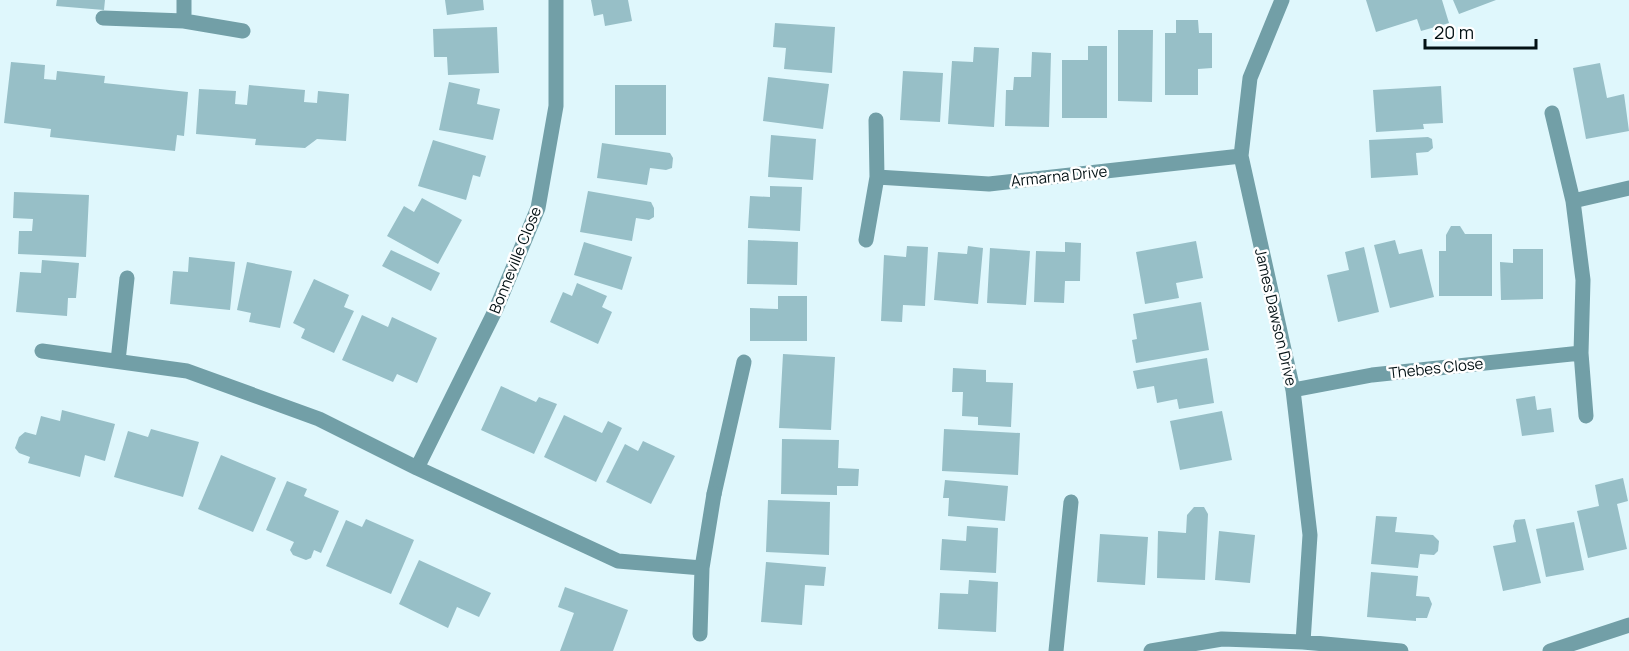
<svg xmlns="http://www.w3.org/2000/svg" width="1629" height="651" font-family="Manrope,sans-serif">
	<style>
		.building { fill: #97bfc7 }
		.lines { fill: none; stroke-linecap: round; stroke-linejoin: round }
		.service { stroke: #729fa7; stroke-width: 15 }
		.minor { stroke: #729fa7; stroke-width: 15 }
		.labels { text-anchor: middle; dominant-baseline: central; stroke-width: 5; stroke-linejoin: round; paint-order: stroke }
		.street-label { font-size: 15px; fill: #031114; stroke: #fff }
	</style>
	<rect width="100%" height="100%" fill="#dff7fc"/>
	<path class="building" d="M57,0H105L104,10L56,6Z
		M445,0H483L484,10L447,15Z
		M591,0H628L632,21L605,26L603,14L594,16Z
		M1366,0H1442L1449,23L1421,31L1417,19L1376,32Z
		M1453,0H1496L1459,14Z
		M1176,20H1198L1199,33H1212V68L1198,69V95H1165V33H1176Z
		M775,23L835,27L832,73L784,69L786,48L773,47Z
		M497,27L499,73L448,75L447,57H434L433,29Z
		M1118,30H1153L1152,102L1118,101Z
		M1088,46H1107V118H1062V60H1088Z
		M974,47L999,48L994,127L948,124L952,61L973,62Z
		M1032,52L1051,53L1049,127L1005,126L1006,90H1013L1014,77H1031Z
		M11,62L45,65L44,79L56,80L57,71L105,76L104,83L188,92L184,136L177,135L175,151L50,137L51,129L4,123Z
		M1600,63L1607,98L1624,94L1629,131L1586,139L1573,68Z
		M903,71L943,73L940,122L900,120Z
		M768,77L829,84L823,129L763,121Z
		M449,82L480,89L477,104L500,109L493,140L439,130Z
		M249,85L305,90L304,102L317,103L318,91L349,94L346,141L317,139L305,148L255,145L256,139L196,134L199,89L236,91L235,104L247,105Z
		M615,85H666V135H615Z
		M1441,86L1443,123L1423,124L1424,129L1376,132L1373,90Z
		M771,135L816,139L813,180L768,177Z
		M1428,137L1432,139L1433,148L1428,152L1416,153L1418,175L1371,178L1369,140Z
		M433,140L486,156L480,177L473,175L466,200L418,186Z
		M602,143L670,153L673,158L672,168L666,170L650,168L647,185L597,178Z
		M770,186L802,187L800,231L748,228L750,196L770,197Z
		M588,191L651,202L654,208V217L649,220L636,218L632,241L580,232Z
		M14,192L89,195L86,257L18,254L19,231H32L33,219L13,218Z
		M422,198L462,220L438,264L387,236L404,206L414,212Z
		M1451,226H1460L1465,234H1492V296H1439V251H1446V235Z
		M748,240L798,242L797,285L747,284Z
		M1395,240L1399,254L1422,249L1434,297L1390,308L1374,245Z
		M1196,241L1203,278L1176,283L1179,298L1145,304L1136,252Z
		M584,242L632,257L622,290L574,275Z
		M1065,242L1081,243L1080,281H1065L1064,303L1034,302L1036,251L1065,252Z
		M907,246L928,247L925,306L903,305L902,322L881,321L884,255L906,257Z
		M968,246L983,248L978,304L934,300L938,252L967,254Z
		M1364,247L1379,312L1338,322L1327,275L1349,270L1345,252Z
		M990,248L1030,251L1026,305L987,303Z
		M1513,249H1543V299L1501,300L1500,262L1513,263Z
		M391,250L440,273L431,291L382,266Z
		M189,257L235,262L230,310L170,304L173,271L188,272Z
		M42,260L79,263L76,298H68L67,316L16,312L20,272L41,273Z
		M247,262L292,271L280,328L249,322L251,313L237,310Z
		M314,279L349,295L344,307L354,311L334,353L301,338L305,329L293,323Z
		M577,283L607,296L602,307L612,312L598,344L550,322L563,292L572,296Z
		M778,296H807V341H750V308L778,309Z
		M1201,302L1209,350L1136,363L1132,340L1137,339L1133,314Z
		M362,315L388,327L392,317L437,338L417,383L397,374L393,382L342,360Z
		M783,354L835,357L831,430L779,428Z
		M1207,358L1214,403L1179,409L1177,399L1157,403L1154,386L1137,389L1133,371Z
		M953,368L986,370V382L1013,383L1011,427L978,425V417L962,416L963,392H952Z
		M501,386L536,402L539,397L557,404L534,454L481,430Z
		M1535,396L1537,410L1551,408L1554,432L1522,436L1516,399Z
		M62,410L115,424L105,461L85,455L80,477L28,463L30,457L19,453L15,448L19,437L25,432L36,435L41,416L60,421Z
		M1222,411L1232,460L1180,470L1170,421Z
		M564,415L602,433L608,421L622,428L596,482L544,457Z
		M151,429L199,442L183,497L114,477L128,431L148,437Z
		M944,429L1020,433L1018,475L942,471Z
		M782,439L839,440L838,468L859,469L858,486H837V495L781,494Z
		M643,441L675,456L651,504L606,482L625,444L638,451Z
		M221,455L276,478L253,532L198,509Z
		M1623,478L1628,501L1617,504L1627,549L1588,558L1577,511L1599,506L1595,485Z
		M945,480L1008,486L1005,521L948,516L949,498H943Z
		M287,481L307,489L304,496L339,511L321,553L314,550L311,558L306,560L293,555L290,550L294,542L266,530Z
		M768,500L830,502L829,555L766,552Z
		M1194,507H1204L1208,514L1205,580L1157,578L1158,531L1186,533L1187,515Z
		M1376,516L1397,517L1395,532L1433,535L1439,541L1438,551L1434,555L1420,554L1418,568L1371,564Z
		M366,519L414,540L391,594L326,566L346,520L362,527Z
		M1525,519L1541,583L1503,591L1493,546L1516,542L1513,526L1515,520Z
		M1574,522L1584,570L1546,577L1536,529Z
		M967,526L998,528L996,573L940,570L942,539L966,541Z
		M1219,531L1255,535L1250,583L1215,580Z
		M1100,534L1148,537L1145,585L1097,582Z
		M419,560L491,593L479,617L457,607L448,628L399,604Z
		M766,562L826,567L824,586L805,585L802,625L761,622Z
		M1371,572L1418,576L1416,596L1429,597L1432,604L1427,618H1416V621L1367,617Z
		M969,580L998,582L996,632L938,629L940,593L968,594Z
		M565,587L628,610L613,651H560L574,613L558,607Z"/>
	<g class="lines">
		<path class="service" d="M714,494L744,362"/>
		<path class="minor" d="M184,0V21
			M1282,0L1250,78L1241,156L1293,390L1310,535L1303,642
			M103,18L184,21L243,31
			M1552,113L1573,201L1583,280L1581,353L1586,416
			M877,177L989,184L1241,156
			M1573,201L1629,188
			M866,240L877,177L876,120
			M42,351L187,371L319,419L417,468L618,561L702,568
			M118,361L127,278
			M1293,390L1372,375L1581,353
			M417,468L496,309L538,208L556,106V0
			M700,634L702,568L714,494
			M1056,651L1071,502
			M1151,651L1222,639L1303,642L1401,651
			M1550,651L1629,625"/>
	</g>
	<g class="labels">
		<g class="street-label">
			<text transform="translate(1059 176) rotate(-6)">Armarna Drive</text>
			<text transform="translate(515 260) rotate(-68)">Bonneville Close</text>
			<text transform="translate(1276 317) rotate(77)">James Dawson Drive</text>
			<text transform="translate(1436 368) rotate(-6)">Thebes Close</text>
		</g>
	</g>
	<path d="M1425 39v9h111v-9" fill="none" stroke="#031114" stroke-width="3"/>
	<text x="1434" y="39" font-size="18" fill="#031114" stroke="#ffffff" stroke-width="4.5" paint-order="stroke">20 m</text>
</svg>
